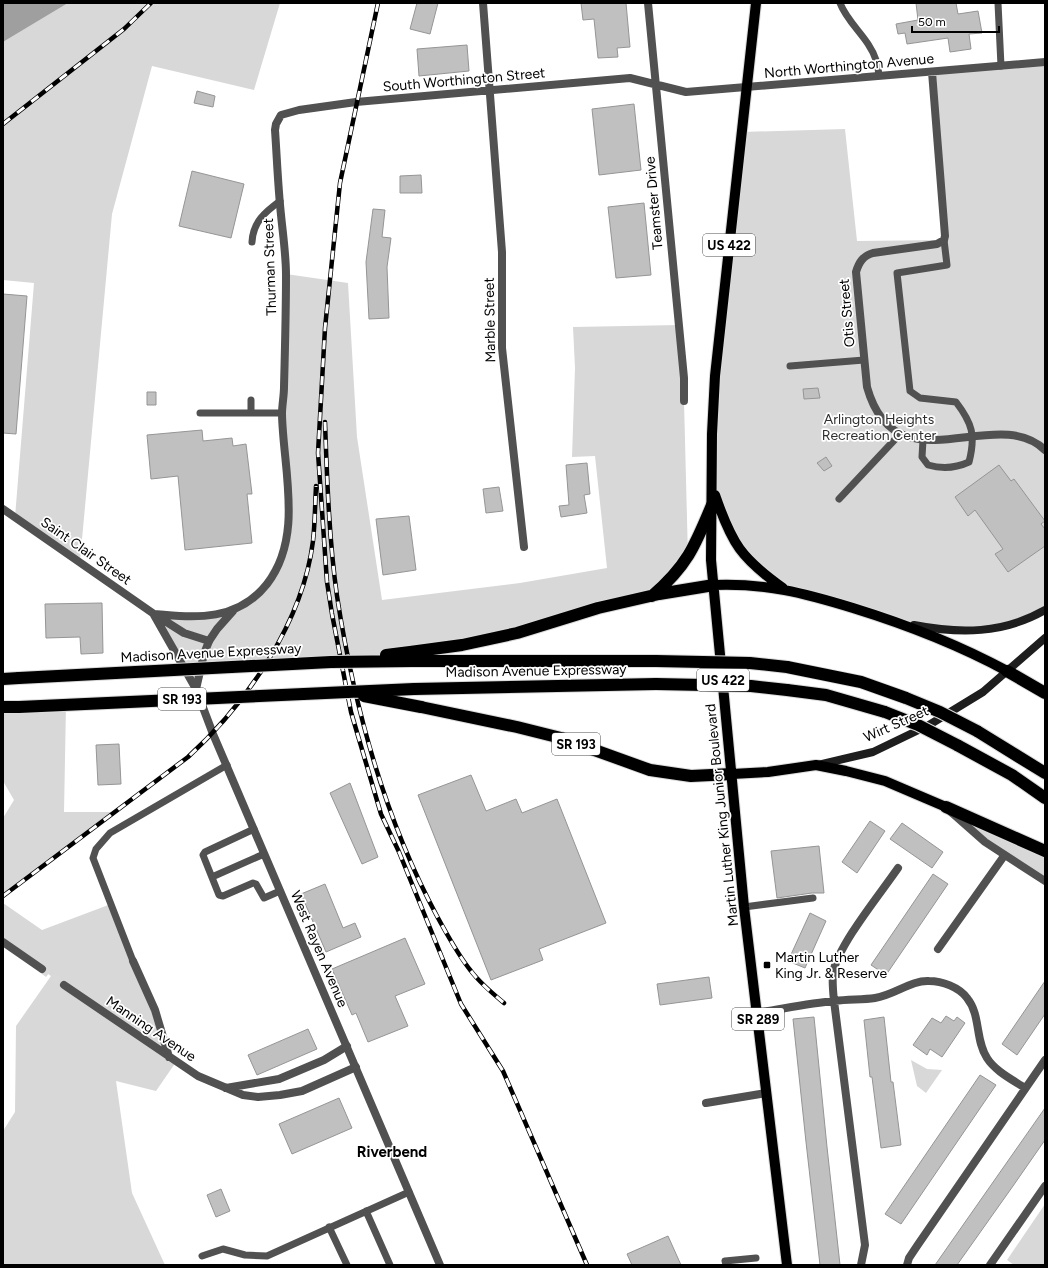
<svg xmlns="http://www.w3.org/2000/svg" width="1048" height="1268" font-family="Figtree,sans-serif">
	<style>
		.green { fill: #d8d8d8 }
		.water { fill: #9f9f9f }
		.building { fill: #c0c0c0; stroke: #959595 }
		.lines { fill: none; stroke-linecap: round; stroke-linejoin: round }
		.minor-tunnel { stroke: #d9d9d9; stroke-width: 8; stroke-dasharray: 8 4; stroke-linecap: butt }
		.primary-casing { stroke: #dbdbdb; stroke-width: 12 }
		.motorway-casing { stroke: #dbdbdb; stroke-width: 14 }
		.service { stroke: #515151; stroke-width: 7 }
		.minor { stroke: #515151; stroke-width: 8 }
		.tertiary { stroke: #515151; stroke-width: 8 }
		.secondary { stroke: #1e1e1e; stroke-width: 8 }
		.primary { stroke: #000; stroke-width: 10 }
		.motorway { stroke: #000; stroke-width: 12 }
		.rail-casing { stroke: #000; stroke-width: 4.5 }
		.rail { stroke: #fff; stroke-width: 3; stroke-dasharray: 9; stroke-linecap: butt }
		.motorway-bridge-casing { stroke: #dbdbdb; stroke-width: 14; stroke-linecap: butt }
		.motorway-bridge { stroke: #000; stroke-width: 12 }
		.poi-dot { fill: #000; stroke: #fff; stroke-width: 1.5 }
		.labels { text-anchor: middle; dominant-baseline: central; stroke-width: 3.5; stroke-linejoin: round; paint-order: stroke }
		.shield { fill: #fff; stroke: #4c4c4c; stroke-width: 1 }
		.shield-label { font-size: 13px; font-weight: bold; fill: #000 }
		.street-label { font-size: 14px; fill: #000; stroke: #fff }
		.park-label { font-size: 14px; fill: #2f2f2f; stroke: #fff }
		.poi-label { font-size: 14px; fill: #000; stroke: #fff; text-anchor: start }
		.neighbourhood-label { font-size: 15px; font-weight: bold; fill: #000; stroke: #fff }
	</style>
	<rect width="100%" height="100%" fill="#fff"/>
	<path class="green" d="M68,3H280L254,90L152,66L112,214L80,561L15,517L34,283L3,280V42Z
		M1045,62V610L1010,625L937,630L784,589L751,564L712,488V434L742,132L845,129L857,241L944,240L932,72Z
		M286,274L348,283L357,437L382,600L520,583L607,568L595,456L572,457L575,368L573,327L679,325L684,401L688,557L662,587L462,645L331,662L201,668L196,689L154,614L233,611L257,594L286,544L284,434Z
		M66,705L64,812H114L3,896V818L14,800L3,781V707Z
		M946,807L1045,850V881L1020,865Z
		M3,903L42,930L111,904L169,1057L176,1062L156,1091L116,1081L132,1193L165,1265H3V1131L15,1112L16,1026L51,976L4,943L3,944Z
		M911,1060L927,1069L942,1070L926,1093L917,1086Z
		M1045,1204V1265H1014L1007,1260Z"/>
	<path class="water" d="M3,3H68L3,42Z"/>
	<path class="building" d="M417,3H438L430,34L410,29Z
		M581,3H626L630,47L617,48L618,57L598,58L594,19L583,20Z
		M916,3H956L958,14L978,11L982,33L969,34L971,49L950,52L948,38L907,44L905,33L898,34L896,24L918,20Z
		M467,45L469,71L419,76L417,49Z
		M197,91L215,96L213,107L194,103Z
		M634,104L641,170L599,175L592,109Z
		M192,171L244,184L231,238L179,226Z
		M421,175L422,193H400V176Z
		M644,203L651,275L616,278L608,207Z
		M373,209L385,210L382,237L391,238L387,267L389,318L369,319L366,262Z
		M3,294L27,296L16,434L3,433Z
		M818,388L820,398L804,399L803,389Z
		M147,392H156V405H147Z
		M202,430L203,441L232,438L233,446L246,444L252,494H247L252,543L185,550L178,476L151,479L147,435Z
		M826,457L832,466L824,471L817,463Z
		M587,463L590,494L584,495L587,513L561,517L559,506L569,505L566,465Z
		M999,465L1011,481L1014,479L1045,521L1041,524L1045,529V546L1008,572L995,554L1003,549L975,510L968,516L955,497Z
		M499,487L503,511L486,513L483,489Z
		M409,516L416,570L383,575L376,519Z
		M102,603L103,653L81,654L80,637L46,638L45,604Z
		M119,744L121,784L98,785L96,745Z
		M471,775L486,811L516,799L522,813L557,799L606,923L539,949L543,960L491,980L418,795Z
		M350,783L378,857L362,864L330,793Z
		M870,821L885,831L857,873L842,862Z
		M902,823L943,852L932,868L890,839Z
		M819,846L824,893H812L777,898L771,851Z
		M933,874L948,884L886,975L871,965Z
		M325,884L343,928L355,923L361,937L326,952L301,894Z
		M810,913L826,921L805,968L788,961Z
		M405,938L425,984L395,996L408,1026L368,1042L356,1013L352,1015L332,969Z
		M709,977L712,998L660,1005L657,984Z
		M1045,981V1014L1017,1055L1002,1044Z
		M946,1016L954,1021L957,1017L965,1023L942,1057L930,1049L927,1055L913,1045L932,1018L941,1023Z
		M814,1017L827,1147L840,1265H820L806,1142L793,1019Z
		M884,1017L891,1082H893L901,1145L881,1148L872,1077H870L864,1020Z
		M308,1029L317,1049L257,1075L248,1055Z
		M980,1075L996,1085L901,1224L885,1214Z
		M339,1098L352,1128L292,1154L279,1124Z
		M1045,1108V1140L1013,1186L957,1265H935Z
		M221,1189L230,1211L216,1217L207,1195Z
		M668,1236L681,1265H632L627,1254Z"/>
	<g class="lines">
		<path class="minor-tunnel" d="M42,969L64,985"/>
		<g class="primary-casing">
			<path id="primary" d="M756,3L715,376L712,434L711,560L744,907L787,1265
				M715,495C732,544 741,558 783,588
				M714,585C766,583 804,593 853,608C908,625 957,644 1007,671
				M732,774L768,772L816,765L846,771L885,781L946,807"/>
		</g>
		<g class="motorway-casing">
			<path id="motorway" d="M652,596C687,566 695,546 712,505
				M410,652L462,645L517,633L598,608L659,594L714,585
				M412,661H656
				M787,667L861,682L906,698
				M1007,671L1045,693
				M3,679L19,678
				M414,689L656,684
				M787,690L826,695L885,712
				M3,707H19
				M421,707L517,727L561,738L650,770L691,776L732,774
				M977,731L1045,773
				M957,745L1012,775L1045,798
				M946,807L1045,851"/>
		</g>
		<path class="service" d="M840,3C848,24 869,38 876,60C878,64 878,70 879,75
			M998,3L1001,66
			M252,242C253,222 265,212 280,201
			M790,366L864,360
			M200,413H282
			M251,413V400
			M923,440L922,457L928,465C942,469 956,468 969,462C976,435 972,423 956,402L920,398L910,391L897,273L947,265L944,240
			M839,499L901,433
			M254,829L205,852L203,855L219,895L223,896L253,883L256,884L264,898L280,891
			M212,877L264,854
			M744,907L813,898
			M133,961L93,858L96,849L110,833L227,765
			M366,1211L390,1265
			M329,1227L347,1265
			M202,1256L223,1249L245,1255L267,1256L409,1192
			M726,1265L725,1261L756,1258"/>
		<path class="minor" d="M483,3L502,252V348L524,547
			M648,3L684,378V401
			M932,72L945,236L944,240L937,244L873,253C863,256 859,262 856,272L867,387C896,490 995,402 1045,450
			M3,509L154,614L184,633L209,641L217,629L233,611
			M154,614C197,618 238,621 267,584C304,536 283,469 282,414C282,405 284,396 284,387C285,349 286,312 286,275C286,255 283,235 281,215C278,187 277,159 275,130L276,124L281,115L299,110L356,102L630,78L686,92L1045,62
			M154,615L196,689
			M3,942L42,969
			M938,949L1004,856
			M133,961L155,1010L169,1057
			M64,985L198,1076L243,1095L258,1097L280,1095L302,1091L356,1067
			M757,1013C783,1009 809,1003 835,1001C848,999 862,1000 875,998C895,995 911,980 929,981C942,981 959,987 967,998C981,1015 975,1040 987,1058C995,1071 1013,1080 1025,1088
			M226,1088L279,1079L324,1060L347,1046
			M706,1103L766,1093
			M861,1265L865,1245L834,1001C833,991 832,982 833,973C838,945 881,893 898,868
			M907,1265L909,1258L917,1246L1045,1060
			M990,1265L1045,1186"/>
		<path class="tertiary" d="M209,641L204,654L196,689L213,734L440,1265
			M951,812L985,842L1045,881"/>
		<path class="secondary" d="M914,625C960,634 1003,634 1045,610
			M818,765L873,752L929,725L983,692L1045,638"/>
		<use href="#primary" class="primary"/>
		<use href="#motorway" class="motorway"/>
		<g class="rail-casing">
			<path id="rail" d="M378,3L340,183L325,328L318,453L327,582L332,614L351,712L381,814L399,852L461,1004L503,1071L587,1265
				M3,124L124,29L151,3
				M325,422C327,478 329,540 337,596C354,706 385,820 438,918C448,936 458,955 471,971C480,983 492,993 504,1003
				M3,896L188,757C247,703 303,622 313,541C315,523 315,505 316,486"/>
		</g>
		<use href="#rail" class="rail"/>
		<g class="motorway-bridge-casing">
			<path id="motorway-bridge" d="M386,655L410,652
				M656,661L750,663L787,667
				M19,678L331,662L412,661
				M656,684L751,686L787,690
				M364,696L421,707
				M906,698L940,712L977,731
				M19,707L414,689
				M885,712L918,725L957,745"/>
		</g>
		<use href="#motorway-bridge" class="motorway-bridge"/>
	</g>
	<rect class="poi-dot" x="763" y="961" width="8" height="8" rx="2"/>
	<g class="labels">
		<g class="shield">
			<rect x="703" y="234" width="52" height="22" rx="3"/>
			<rect x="697" y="669" width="52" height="22" rx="3"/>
			<rect x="158" y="688" width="48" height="22" rx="3"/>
			<rect x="552" y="733" width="48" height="22" rx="3"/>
			<rect x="732" y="1008" width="52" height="22" rx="3"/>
		</g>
		<g class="shield-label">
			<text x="729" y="245">US 422</text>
			<text x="723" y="680">US 422</text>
			<text x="182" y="699">SR 193</text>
			<text x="576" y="744">SR 193</text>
			<text x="758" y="1019">SR 289</text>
		</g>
		<g class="street-label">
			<text transform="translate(849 66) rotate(-5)">North Worthington Avenue</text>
			<text transform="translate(464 80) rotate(-5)">South Worthington Street</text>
			<text transform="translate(654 203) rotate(-95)">Teamster Drive</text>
			<text transform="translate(270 267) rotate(-92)">Thurman Street</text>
			<text transform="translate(847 313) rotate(-95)">Otis Street</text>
			<text transform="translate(490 320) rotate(-91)">Marble Street</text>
			<text transform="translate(86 551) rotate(35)">Saint Clair Street</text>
			<text transform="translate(211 653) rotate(-3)">Madison Avenue Expressway</text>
			<text transform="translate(536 671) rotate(-1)">Madison Avenue Expressway</text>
			<text transform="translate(896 724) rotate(-24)">Wirt Street</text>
			<text transform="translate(722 815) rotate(-96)">Martin Luther King Junior Boulevard</text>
			<text transform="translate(319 949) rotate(67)">West Rayen Avenue</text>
			<text transform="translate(151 1029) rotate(34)">Manning Avenue</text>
		</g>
		<g class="park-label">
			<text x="879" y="419">Arlington Heights<tspan x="879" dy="16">Recreation Center</tspan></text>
		</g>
		<g class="poi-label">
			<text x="775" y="957">Martin Luther<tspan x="775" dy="16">King Jr. &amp; Reserve</tspan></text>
		</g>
		<g class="neighbourhood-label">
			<text x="392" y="1152">Riverbend</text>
		</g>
	</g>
	<rect width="1048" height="1268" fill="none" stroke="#000000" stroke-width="8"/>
	<path d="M912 26v6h87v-6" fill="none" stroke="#000000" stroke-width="2"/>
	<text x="918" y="26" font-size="12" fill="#000000" stroke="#ffffff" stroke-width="3" paint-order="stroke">50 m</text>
</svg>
